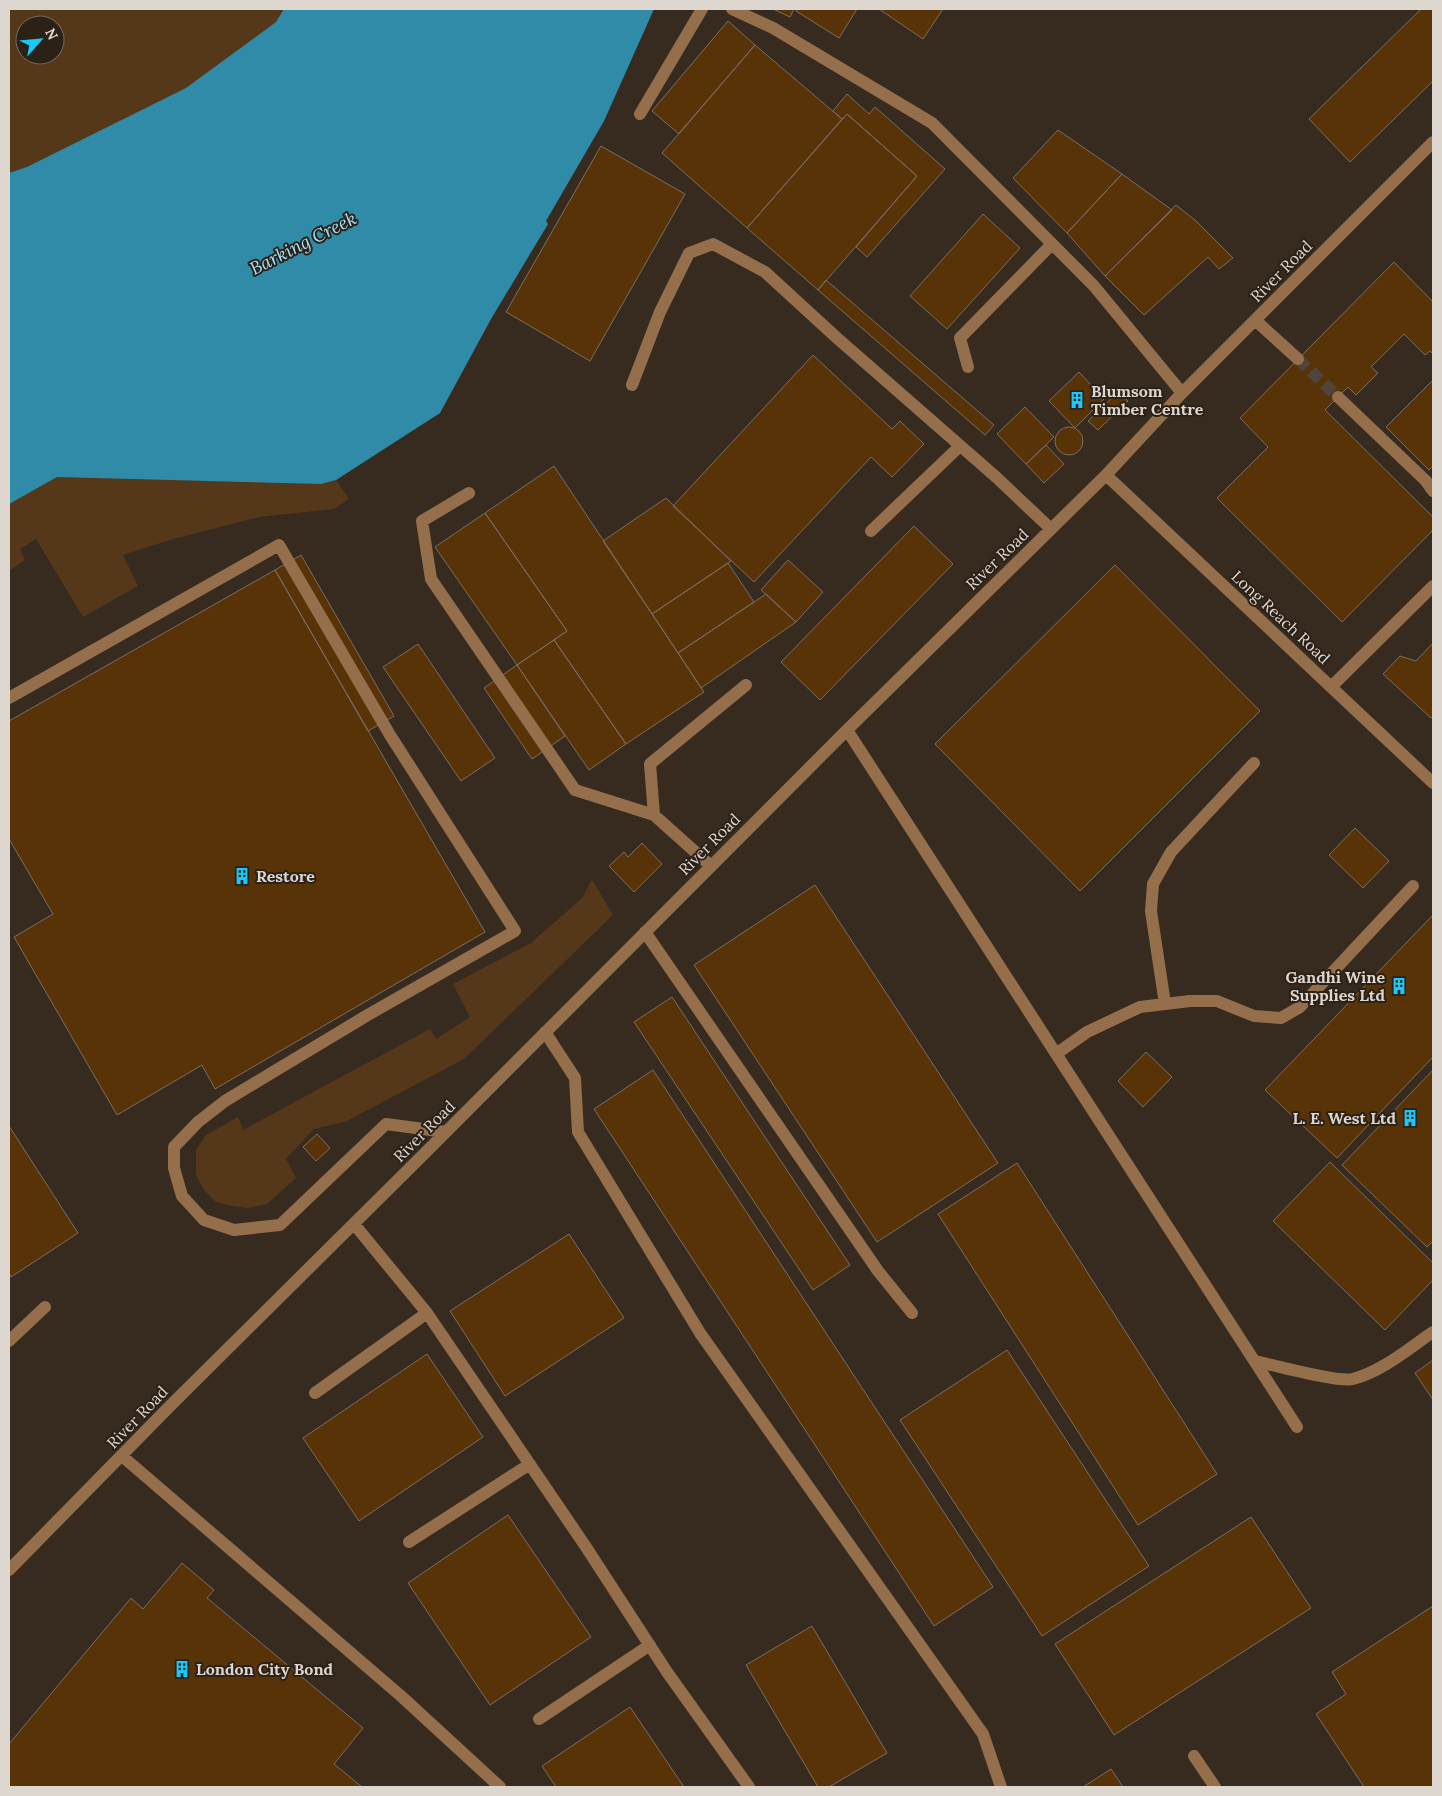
<svg xmlns="http://www.w3.org/2000/svg" width="1442" height="1796" font-family="Lora,serif">
	<style>
		.green { fill: #55371a; fill-rule: evenodd }
		.water { fill: #308ba9 }
		.building { fill: #593308; stroke: #7b6d62 }
		.lines { fill: none; stroke-linecap: round; stroke-linejoin: round }
		.minor-tunnel { stroke: #50453a; stroke-width: 12; stroke-dasharray: 12 6; stroke-linecap: butt }
		.minor { stroke: #956f4c; stroke-width: 12 }
		.labels { text-anchor: middle; dominant-baseline: central; stroke-width: 4; stroke-linejoin: round; paint-order: stroke }
		.street-label { font-size: 16px; fill: #ded7d0; stroke: #2c2117 }
		.poi-label { font-size: 16px; font-weight: bold; fill: #ded7d0; stroke: #2c2117; text-anchor: start }
		.water-label { font-size: 18px; font-style: italic; fill: #a0e2fc; stroke: #2c2117 }
	</style>
	<rect width="100%" height="100%" fill="#372b20"/>
	<path class="green" d="M9,9H347L9,249ZM25,25H55V55H25Z
		M546,221L548,224L491,319L440,413L336,480L349,499L334,509L259,517L170,540L123,555L138,586L83,617L36,539L20,549L25,560L9,571V457Z
		M592,879L613,915L464,1059L347,1121L314,1129L286,1159L296,1178L267,1204L248,1208L233,1206L216,1202L204,1190L196,1175V1150L206,1135L238,1117L243,1130L430,1029L436,1039L470,1017L453,984L531,943L582,898Z"/>
	<path class="water" d="M284,9H654L604,121L546,221L548,224L491,319L440,413L336,480L321,484L57,477L9,504V173L27,167L186,88L276,22Z"/>
	<path class="building" d="M773,9H794L790,17Z
		M798,9H857L839,38L796,11Z
		M879,9H943L923,39Z
		M1421,9H1433V81L1350,162L1309,119Z
		M728,21L755,45L679,134L652,111Z
		M755,45L842,119L747,228L662,153Z
		M847,94L869,114L875,107L945,169L867,257L856,247L917,176L847,114L842,119L833,111Z
		M847,114L917,176L818,290L747,228Z
		M1058,130L1122,174L1067,233L1013,178Z
		M601,146L685,194L590,361L506,312Z
		M1122,174L1172,210L1105,276L1067,233Z
		M1176,205L1196,221L1233,258L1219,269L1208,257L1144,315L1105,276Z
		M983,214L1020,248L947,329L910,296Z
		M1394,262L1433,302V354L1430,351L1425,355L1404,334L1371,367L1378,373L1356,395L1348,387L1325,410L1433,517V530L1342,622L1217,498L1268,447L1240,418Z
		M826,280L994,425L985,435L818,290Z
		M813,355L892,429L900,421L924,444L892,477L871,457L754,582L673,506Z
		M1079,372L1104,399L1075,428L1049,401Z
		M1433,380V466L1429,470L1386,427Z
		M1118,392L1128,401L1098,430L1088,421Z
		M1025,407L1054,437L1026,464L997,434Z
		M1055 441a14 14 0 1 1 28 0a14 14 0 1 1-28 0Z
		M1046,445L1064,464L1044,483L1026,464Z
		M554,466L704,692L626,744L554,640L567,631L485,513Z
		M666,498L731,561L652,614L603,541Z
		M485,513L567,631L517,665L435,547Z
		M914,526L953,564L820,700L781,662Z
		M301,555L394,716L368,731L275,570Z
		M788,560L823,592L796,622L761,590Z
		M728,563L754,602L678,653L652,614Z
		M1115,565L1260,711L1080,891L935,744Z
		M275,570L485,932L215,1089L202,1065L117,1115L14,937L53,914L9,839V721Z
		M766,594L796,622L701,688L678,653Z
		M554,640L626,744L589,770L517,665Z
		M1433,643V716L1431,718L1383,674L1400,656L1416,661Z
		M418,644L495,758L461,781L383,667Z
		M517,665L565,736L532,759L484,688Z
		M1355,828L1389,861L1363,888L1329,855Z
		M642,843L662,864L634,892L609,866L624,852L628,857Z
		M815,885L998,1163L877,1242L694,965Z
		M1433,915V1057L1337,1158L1265,1090Z
		M672,997L850,1265L813,1290L634,1022Z
		M1146,1052L1172,1077L1143,1107L1118,1081Z
		M653,1070L993,1587L934,1626L594,1109Z
		M1433,1070V1241L1427,1247L1342,1165Z
		M9,1126L78,1233L11,1277L9,1273Z
		M317,1134L330,1148L316,1161L303,1147Z
		M1330,1162L1433,1263V1280L1385,1330L1273,1221Z
		M1017,1163L1217,1474L1138,1525L938,1214Z
		M569,1234L624,1318L505,1396L450,1311Z
		M1007,1350L1149,1566L1042,1636L900,1420Z
		M427,1354L483,1437L359,1521L303,1438Z
		M1433,1360V1400L1415,1373Z
		M508,1515L591,1637L490,1705L408,1583Z
		M1251,1517L1311,1608L1114,1735L1055,1644Z
		M182,1563L214,1590L207,1598L363,1728L334,1764L362,1787H9V1744L131,1598L143,1609Z
		M1433,1606V1787H1364L1316,1714L1346,1694L1332,1672Z
		M812,1626L887,1753L829,1787H818L746,1665Z
		M630,1707L684,1787H556L542,1766Z
		M1111,1769L1123,1787H1083Z"/>
	<g class="lines">
		<path class="minor-tunnel" d="M1298,359L1338,397"/>
		<path class="minor" d="M732,9L773,28L932,123L1094,286L1182,393
			M640,114L702,9
			M1255,320L1298,359
			M968,367L960,338L1052,244
			M632,385L660,312L689,253L713,244L765,272L837,338L996,477L1051,529
			M1338,397L1426,481L1433,491
			M1106,475L1433,783
			M469,493L422,521L431,579L575,790L654,815L711,866
			M871,531L960,446
			M1331,687L1433,586
			M9,698L279,545L390,735L515,931L366,1016L225,1101L198,1122L174,1147V1168L182,1196L204,1220L234,1230L280,1225L386,1124L446,1132
			M847,730L1297,1427
			M654,815L650,764L746,685
			M645,932L878,1271L912,1313
			M1165,1004L1151,911L1153,884L1171,852L1254,763
			M545,1032L575,1078L578,1132L700,1333L983,1734L1001,1787
			M1056,1054L1087,1032L1140,1007L1190,1001H1217L1254,1016L1281,1018L1300,1007L1413,886
			M354,1224L427,1313L586,1547L667,1672L749,1787
			M9,1341L45,1307
			M1255,1361C1273,1365 1339,1383 1353,1379C1383,1371 1409,1348 1433,1332
			M315,1393L427,1313
			M122,1456L401,1696L500,1787
			M409,1542L530,1464
			M9,1570L170,1406L428,1150L847,730L1106,475L1182,393L1433,142
			M539,1719L650,1645
			M1194,1756L1215,1787"/>
	</g>
	<defs>
		<g id="building-bare" transform="scale(1.35)"><path d="M-4-6H4V6H1V3H-1V6H-4ZM-2.5-4.3h1.7v1.8h-1.7ZM.8-4.3h1.7v1.8H.8ZM-2.5-1h1.7V.8h-1.7ZM.8-1h1.7V.8H.8Z" fill="#18cafc" stroke="#2c2117" stroke-width="2.5" paint-order="stroke"/></g>
	</defs>
	<g fill-rule="evenodd">
		<use href="#building-bare" x="1077" y="400"/>
		<use href="#building-bare" x="242" y="876"/>
		<use href="#building-bare" x="1399" y="986"/>
		<use href="#building-bare" x="1410" y="1118"/>
		<use href="#building-bare" x="182" y="1669"/>
	</g>
	<g class="labels">
		<g class="street-label">
			<text transform="translate(1281 271) rotate(-45)">River Road</text>
			<text transform="translate(997 559) rotate(-44)">River Road</text>
			<text transform="translate(1281 617) rotate(43)">Long Reach Road</text>
			<text transform="translate(709 844) rotate(-45)">River Road</text>
			<text transform="translate(424 1131) rotate(-45)">River Road</text>
			<text transform="translate(137 1417) rotate(-46)">River Road</text>
		</g>
		<g class="poi-label">
			<text x="1091" y="391">Blumsom<tspan x="1091" dy="18">Timber Centre</tspan></text>
			<text x="256" y="876">Restore</text>
			<text x="1385" y="977" text-anchor="end">Gandhi Wine<tspan x="1385" dy="18">Supplies Ltd</tspan></text>
			<text x="1396" y="1118" text-anchor="end">L. E. West Ltd</text>
			<text x="196" y="1669">London City Bond</text>
		</g>
		<g class="water-label">
			<text transform="translate(303 243) rotate(-27)">Barking Creek</text>
		</g>
	</g>
	<rect width="1442" height="1796" fill="none" stroke="#ded7d0" stroke-width="20"/>
	<g transform="translate(40 40) rotate(63)"><circle r="24" fill="#2c2117" stroke="#736a61"/>
	<path d="M0-4L9 19L0 12L-9 19Z" fill="#18cafc"/>
	<text y="-8" font-size="14" font-weight="bold" text-anchor="middle" fill="#ded7d0">N</text>
	</g>
</svg>
